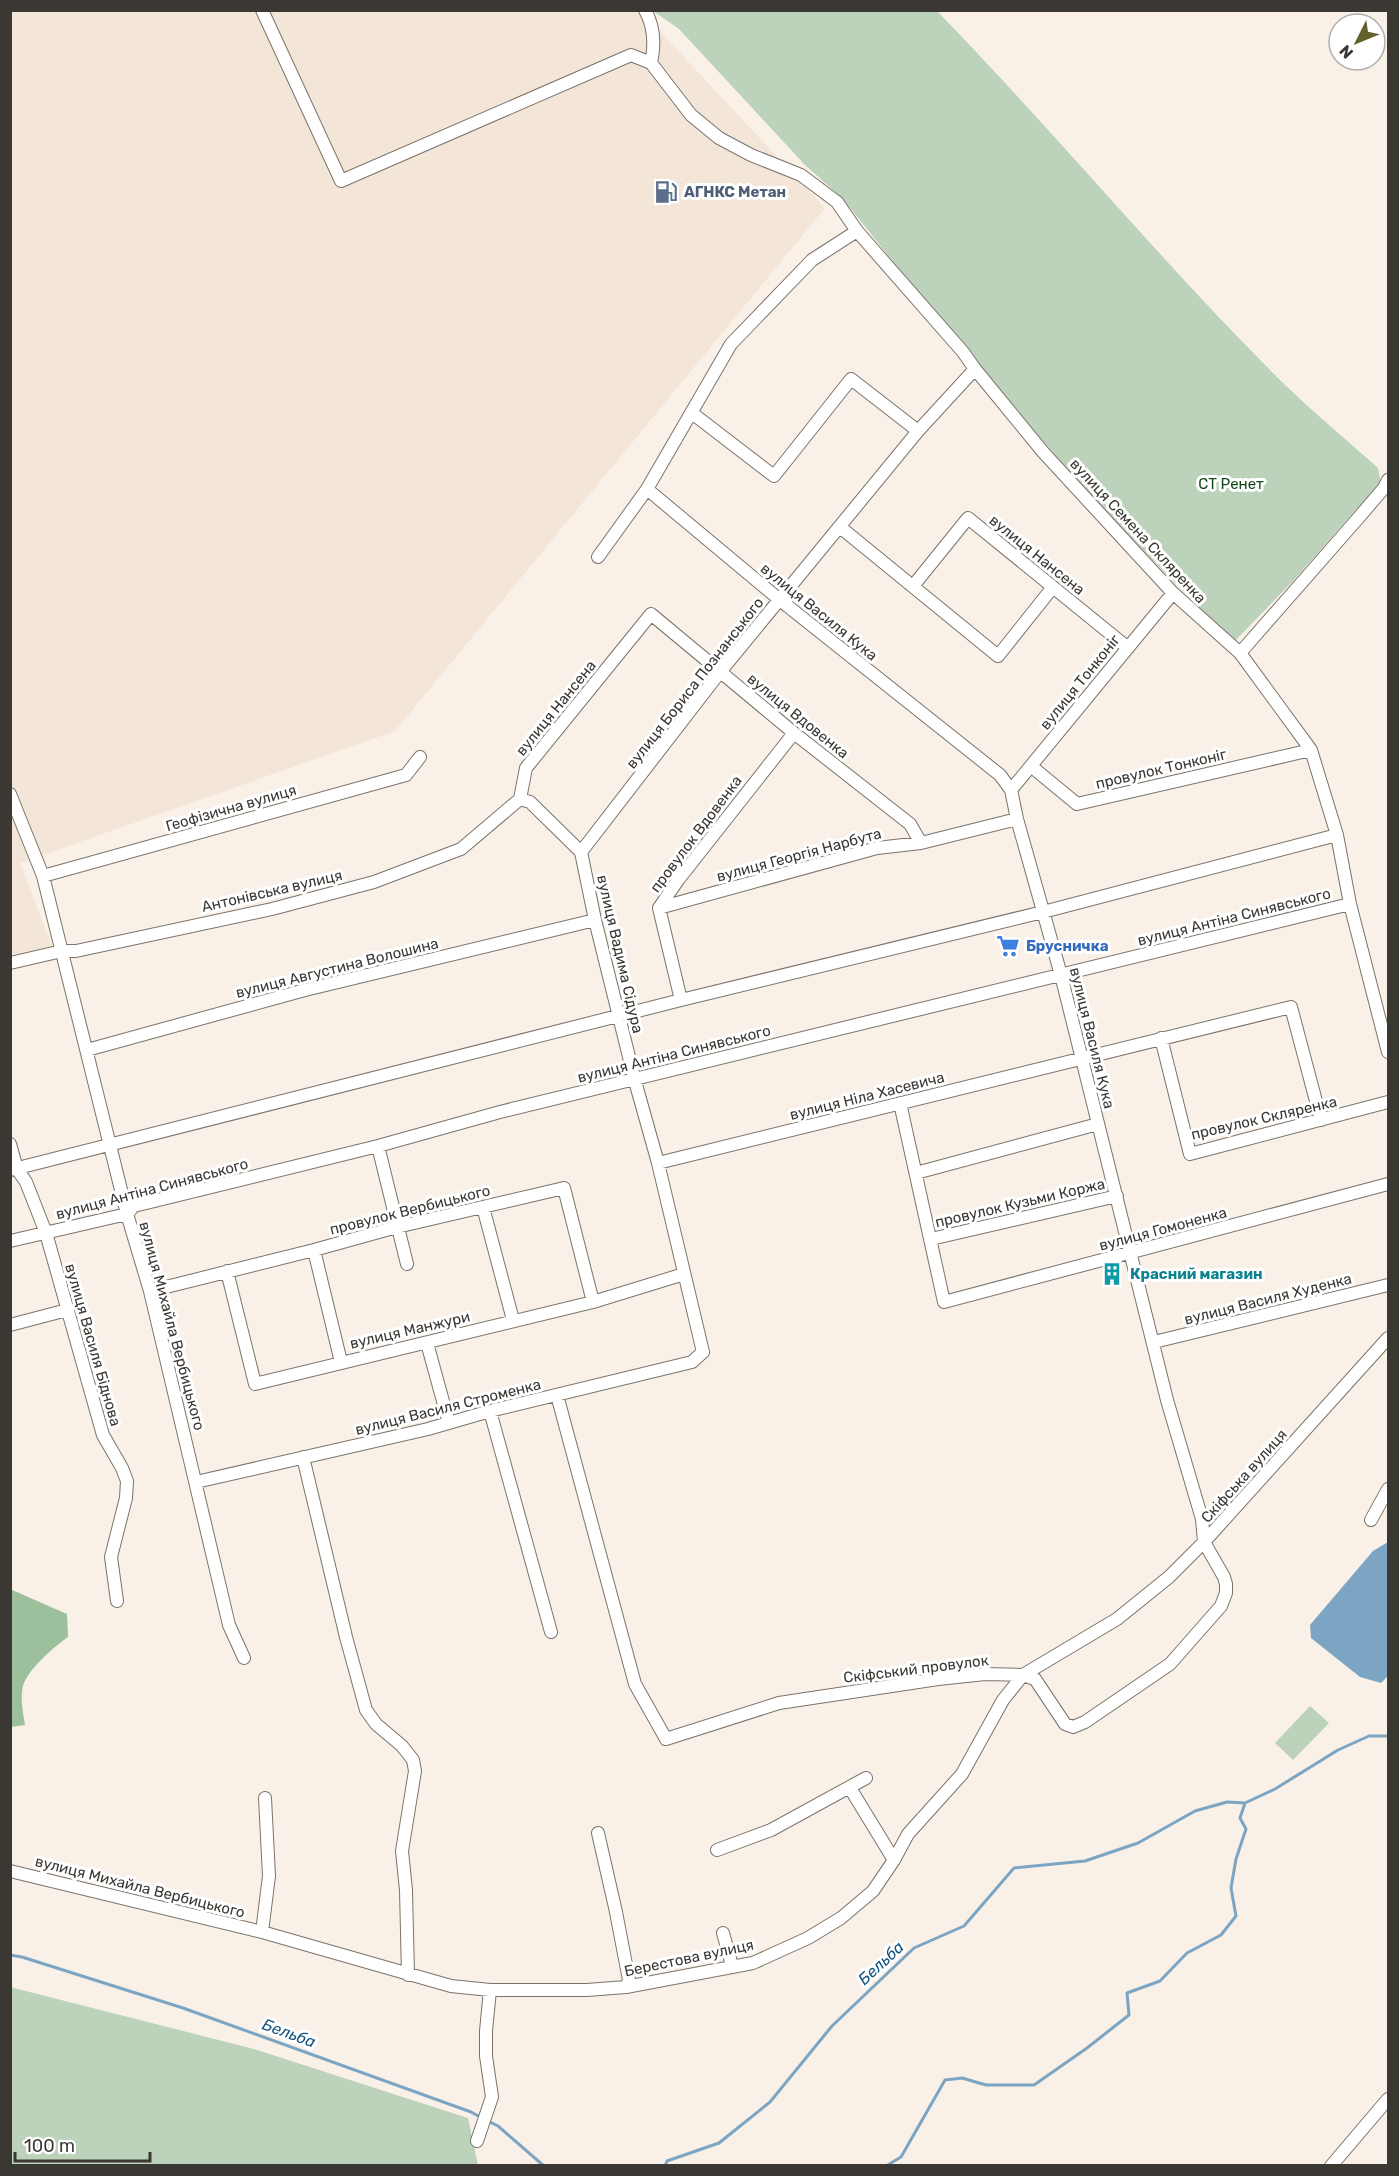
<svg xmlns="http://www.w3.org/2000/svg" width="1399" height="2176" font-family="Rubik,sans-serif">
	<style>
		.built { fill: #f3e5d7 }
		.green { fill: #bcd2bb }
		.forest { fill: #9dc09c }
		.water { fill: #7ca5c4 }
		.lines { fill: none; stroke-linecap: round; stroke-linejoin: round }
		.stream { stroke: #7ca5c4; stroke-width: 3 }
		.minor-casing { stroke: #7b736b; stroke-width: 14 }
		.minor { stroke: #fff; stroke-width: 12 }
		.labels { text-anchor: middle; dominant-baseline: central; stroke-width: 6; stroke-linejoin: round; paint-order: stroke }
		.service-label { font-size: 15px; font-weight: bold; fill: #4e5e75; stroke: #fff; text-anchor: start }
		.park-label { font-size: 15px; fill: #144717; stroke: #fff }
		.street-label { font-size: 15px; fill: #3b3834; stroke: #fff }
		.shop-label { font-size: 15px; font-weight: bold; fill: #366cbe; stroke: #fff; text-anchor: start }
		.culture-label { font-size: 15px; font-weight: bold; fill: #0d838f; stroke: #fff; text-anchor: start }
		.water-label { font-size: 16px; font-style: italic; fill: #11557f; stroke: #fff }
	</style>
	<rect width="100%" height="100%" fill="#f9f1e8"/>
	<path class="built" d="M10,11H641L825,208L395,731L20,863L52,946L11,955Z"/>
	<path class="green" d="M653,11H937C1055,132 1163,264 1283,383C1314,413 1347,440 1378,468L1381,484L1354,512L1292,582L1235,641C1090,506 966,352 842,198L805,165L679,29Z
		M1310,1706L1329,1723L1293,1760L1275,1743Z
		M10,1987L254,2049L468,2118L478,2165H11Z"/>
	<path class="forest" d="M10,1589L67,1614L68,1637C54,1647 28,1669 23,1686C20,1698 23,1713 25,1725L11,1727Z"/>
	<path class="water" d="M1388,1542V1676L1381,1683L1360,1677L1311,1638L1310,1625L1373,1551Z"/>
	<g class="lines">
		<path class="stream" d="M10,1955L22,1957L183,2008L471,2112L482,2118
			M488,2121L498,2126L544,2166
			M665,2166L667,2161L719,2143L770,2102L832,2026L914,1948L964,1926L1014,1868L1085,1861L1138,1843L1195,1811L1227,1802L1245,1803
			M886,2166L901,2157L945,2080L962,2078L986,2085H1034L1087,2048L1129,2015L1127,1993L1160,1981L1187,1953L1221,1935L1236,1916L1231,1888L1236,1859L1246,1829L1240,1818L1245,1803L1275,1789L1338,1750L1369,1736H1388"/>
		<g class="minor-casing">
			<path id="minor" d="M262,10L341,181L631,55L651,63L691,115L719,138L751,155L801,175L837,202L857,231L963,352L975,369L1043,452L1173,593L1240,653L1311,750L1337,835L1350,904L1388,1052
				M645,10C654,26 655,45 651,63
				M692,413L774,476L851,379L918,431
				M840,527L998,656L1053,587
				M598,557L647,489L731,344L812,260L857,231
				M913,586L968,518L1128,648
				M1240,653L1360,516L1384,488L1388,480
				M1031,766L1077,804L1311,750
				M1011,790L1173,593
				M10,794L43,876L127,1214L150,1291L229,1625L244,1658
				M520,799L526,768L651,614L794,733L910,824L921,843
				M581,852L720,672L918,431L975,369
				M43,876L406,775L420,757
				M659,908L877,848L921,843L1017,819
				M10,963L62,951H76L272,909L374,882L461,849L520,799
				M681,1000L659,908L678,880L794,733
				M1161,1038L1190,1154L1388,1102
				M87,1050L305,990L595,920
				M900,1103L944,1302L1388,1184
				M10,1144L17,1169L26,1182L46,1233L103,1435L122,1468L127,1481L126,1498L111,1557L117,1601
				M378,1146L407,1264
				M658,1163L1291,1007L1321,1120
				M10,1170L681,1000L1043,912L1337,835
				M916,1173L1098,1124
				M483,1207L513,1320
				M931,1239L1117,1196
				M10,1241L127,1214L134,1206L378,1146L500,1112L1350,904
				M314,1250L341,1362
				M227,1271L255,1384L593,1302L684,1274
				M150,1291L314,1250L397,1227L564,1188L593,1302
				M10,1325L67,1310
				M1154,1342L1388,1285
				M427,1343L449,1423
				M557,1395L635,1684L666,1739L779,1703L938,1679L985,1674L1023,1675L1117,1619L1169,1577L1204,1542L1388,1338
				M490,1411L551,1632
				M303,1457L346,1637L366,1710L376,1724L402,1746L413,1760L415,1771L402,1851L406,1890L408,1975
				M196,1482L428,1429L490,1411L692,1362L703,1352L658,1163L635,1081L595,920L581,852L530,802L520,799
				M1371,1520L1388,1489
				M850,1788L894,1860
				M598,1833L616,1912L629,1980L626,1987
				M717,1850L771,1830L866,1778
				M10,1871L262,1932L451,1986L490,1990H587L626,1987L753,1963L808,1938L841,1918L873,1891L894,1860L908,1834L962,1774L1003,1700L1023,1675L1035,1679L1065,1724L1073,1727L1085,1722L1170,1664L1221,1606L1226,1593V1584L1224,1577L1204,1542L1202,1519L1167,1400L1061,975L1017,819L1011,790L1000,775L780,600L647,489
				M262,1932L269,1876L265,1798
				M723,1933L731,1962L730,1967
				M477,2141L492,2097L486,2056V2031L490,1990
				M1331,2166L1388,2099"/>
		</g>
		<use href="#minor" class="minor"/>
	</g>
	<defs>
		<g id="fuel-bare" transform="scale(1.8)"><path d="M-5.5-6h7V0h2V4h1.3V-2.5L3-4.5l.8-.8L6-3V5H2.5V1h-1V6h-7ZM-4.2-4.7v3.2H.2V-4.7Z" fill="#5c6f8a" stroke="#fff" stroke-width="2.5" paint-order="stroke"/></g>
		<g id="supermarket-bare" transform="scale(1.8)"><path d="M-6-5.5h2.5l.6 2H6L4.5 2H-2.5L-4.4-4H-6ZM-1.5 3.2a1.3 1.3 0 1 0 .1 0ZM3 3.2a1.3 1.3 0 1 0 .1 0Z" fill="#3f7fe0" stroke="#fff" stroke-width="2.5" paint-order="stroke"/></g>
		<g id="building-bare" transform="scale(1.8)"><path d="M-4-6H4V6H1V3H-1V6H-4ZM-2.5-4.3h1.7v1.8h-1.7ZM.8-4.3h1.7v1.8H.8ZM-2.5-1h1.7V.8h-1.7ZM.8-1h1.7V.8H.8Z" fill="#0f9aa8" stroke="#fff" stroke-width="2.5" paint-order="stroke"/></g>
	</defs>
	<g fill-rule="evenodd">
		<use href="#fuel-bare" x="666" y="192"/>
		<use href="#supermarket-bare" x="1008" y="946"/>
		<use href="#building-bare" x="1112" y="1274"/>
	</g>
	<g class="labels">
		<g class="service-label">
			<text x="684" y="192">АГНКС Метан</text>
		</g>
		<g class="park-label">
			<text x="1231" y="484">СТ Ренет</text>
		</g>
		<g class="street-label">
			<text transform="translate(1138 531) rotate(47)">вулиця Семена Скляренка</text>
			<text transform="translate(1037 555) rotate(39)">вулиця Нансена</text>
			<text transform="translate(819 612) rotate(39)">вулиця Василя Кука</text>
			<text transform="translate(1080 682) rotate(-51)">вулиця Тонконіг</text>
			<text transform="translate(695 683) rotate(-52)">вулиця Бориса Познанського</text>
			<text transform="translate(556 708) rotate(-51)">вулиця Нансена</text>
			<text transform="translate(798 716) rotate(39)">вулиця Вдовенка</text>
			<text transform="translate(1161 769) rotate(-13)">провулок Тонконіг</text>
			<text transform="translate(231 808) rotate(-16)">Геофізична вулиця</text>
			<text transform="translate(696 834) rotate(-53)">провулок Вдовенка</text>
			<text transform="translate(799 855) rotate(-15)">вулиця Георгія Нарбута</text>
			<text transform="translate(272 891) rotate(-13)">Антонівська вулиця</text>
			<text transform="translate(1234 917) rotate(-14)">вулиця Антіна Синявського</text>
			<text transform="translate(620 954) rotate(77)">вулиця Вадима Сідура</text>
			<text transform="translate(337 968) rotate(-14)">вулиця Августина Волошина</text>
			<text transform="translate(1092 1038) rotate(76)">вулиця Василя Кука</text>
			<text transform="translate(674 1054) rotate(-14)">вулиця Антіна Синявського</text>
			<text transform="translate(867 1096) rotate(-14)">вулиця Ніла Хасевича</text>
			<text transform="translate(1264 1118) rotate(-13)">провулок Скляренка</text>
			<text transform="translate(152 1189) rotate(-15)">вулиця Антіна Синявського</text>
			<text transform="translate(1020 1203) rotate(-13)">провулок Кузьми Коржа</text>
			<text transform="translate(410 1210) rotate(-14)">провулок Вербицького</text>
			<text transform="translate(1163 1229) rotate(-15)">вулиця Гомоненка</text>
			<text transform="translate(1268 1299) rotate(-14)">вулиця Василя Худенка</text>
			<text transform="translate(172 1326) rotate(75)">вулиця Михайла Вербицького</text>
			<text transform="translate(410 1330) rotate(-13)">вулиця Манжури</text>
			<text transform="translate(93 1345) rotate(74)">вулиця Василя Біднова</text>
			<text transform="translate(448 1407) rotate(-14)">вулиця Василя Строменка</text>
			<text transform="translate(1244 1476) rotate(-48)">Скіфська вулиця</text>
			<text transform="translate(916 1669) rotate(-7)">Скіфський провулок</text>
			<text transform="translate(140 1887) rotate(14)">вулиця Михайла Вербицького</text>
			<text transform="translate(689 1958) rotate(-12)">Берестова вулиця</text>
		</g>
		<g class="shop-label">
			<text x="1026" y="946">Брусничка</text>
		</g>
		<g class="culture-label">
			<text x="1130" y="1274">Красний магазин</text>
		</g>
		<g class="water-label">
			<text transform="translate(881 1963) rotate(-43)">Бельба</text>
			<text transform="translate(289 2033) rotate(20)">Бельба</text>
		</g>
	</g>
	<rect width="1399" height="2176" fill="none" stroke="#3b3834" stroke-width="24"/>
	<g transform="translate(1357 42) rotate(227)"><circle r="28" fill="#ffffff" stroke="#b1afae" stroke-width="1.5"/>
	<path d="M0-4.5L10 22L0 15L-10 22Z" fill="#65612e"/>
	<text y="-9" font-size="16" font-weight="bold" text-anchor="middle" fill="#3b3834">N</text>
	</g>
	<path d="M15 2152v9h135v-9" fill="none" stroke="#3b3834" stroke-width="3"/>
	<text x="24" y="2152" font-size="18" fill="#3b3834" stroke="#ffffff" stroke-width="4.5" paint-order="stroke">100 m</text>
</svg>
